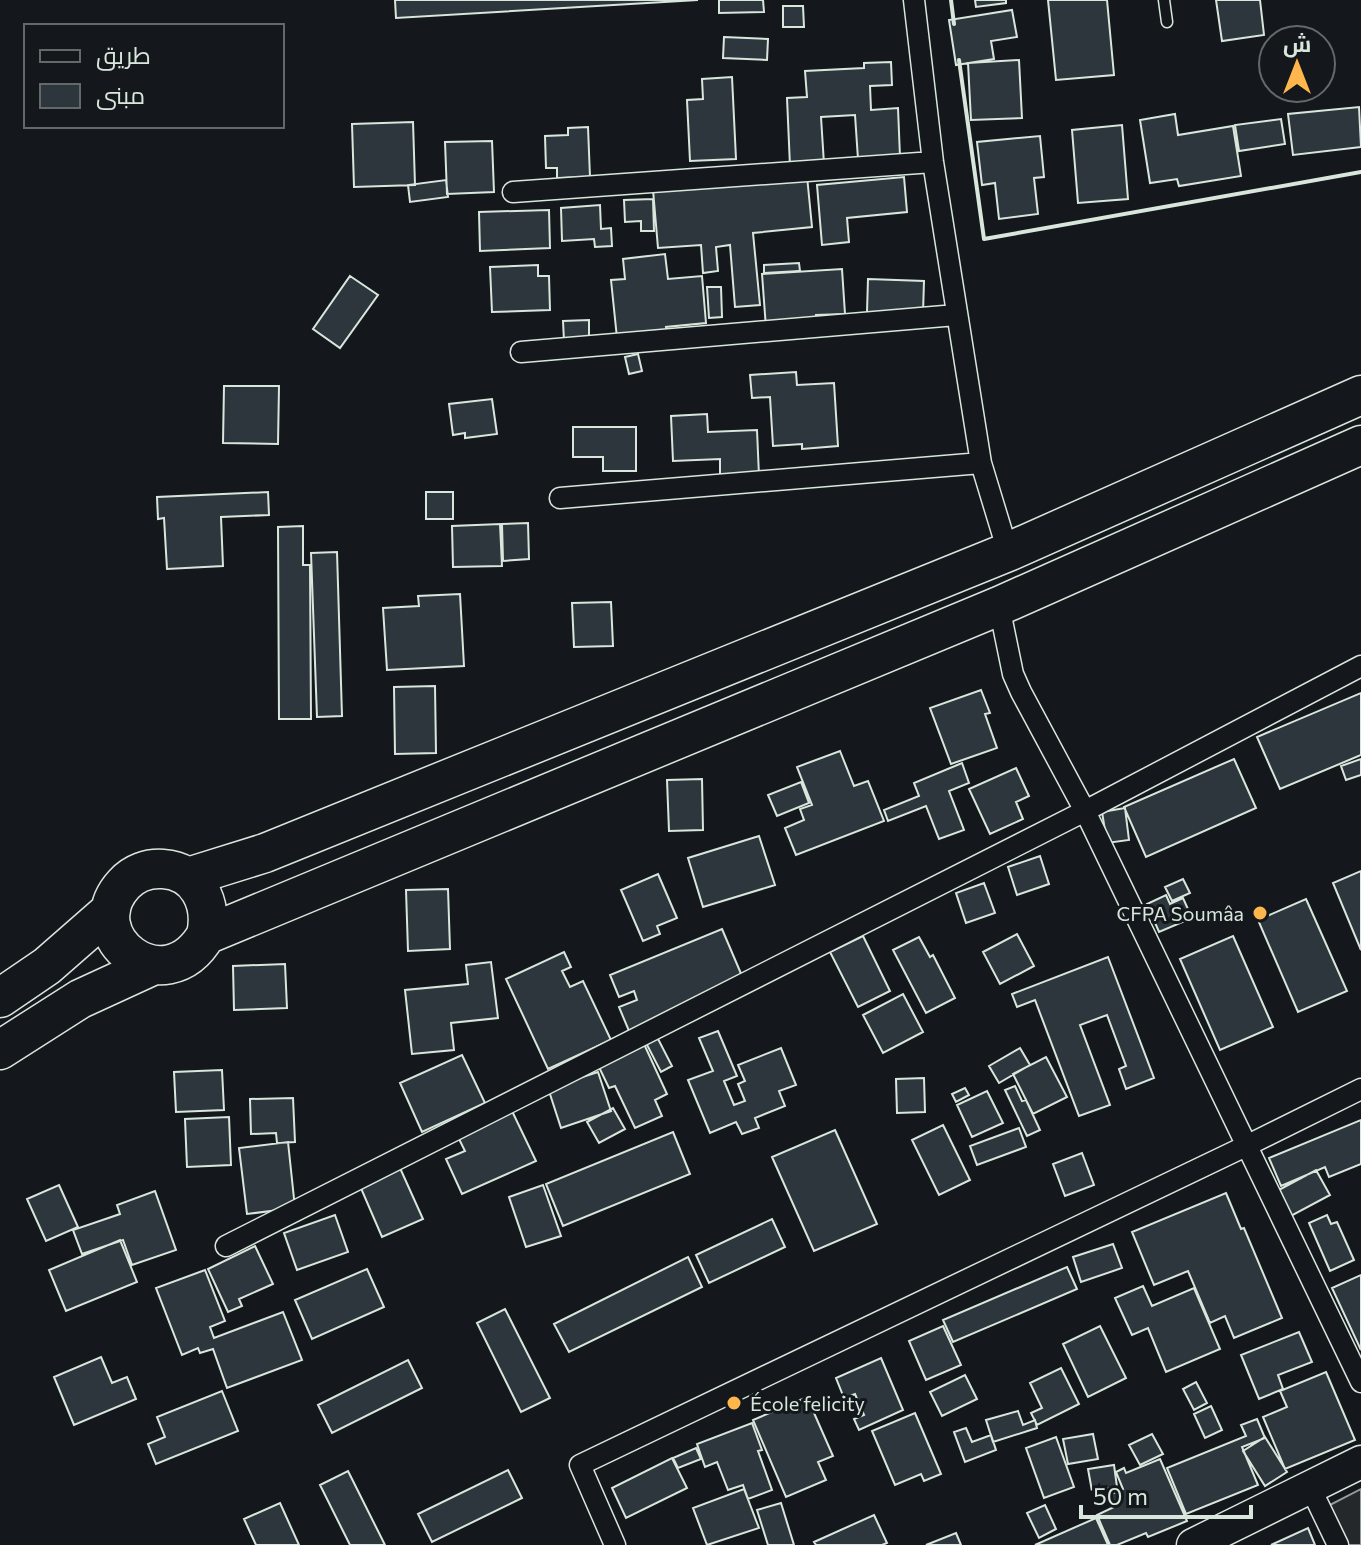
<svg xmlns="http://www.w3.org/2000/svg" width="1361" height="1545" font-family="Commissioner,Cairo,sans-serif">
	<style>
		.parking { fill: #24282b; stroke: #939e99; stroke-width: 2 }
		.building { fill: #2c363c; stroke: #d8e6dc; stroke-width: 2 }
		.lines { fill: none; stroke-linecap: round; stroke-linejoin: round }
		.lane-casing { stroke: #d8e6dc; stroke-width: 13 }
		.street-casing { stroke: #d8e6dc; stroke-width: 23 }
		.primary-casing { stroke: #d8e6dc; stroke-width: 35 }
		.highway-casing { stroke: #d8e6dc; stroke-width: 41 }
		.lane { stroke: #14181c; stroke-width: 10 }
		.street { stroke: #14181c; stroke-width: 20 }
		.primary { stroke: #14181c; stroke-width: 32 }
		.highway { stroke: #14181c; stroke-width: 38 }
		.wall { stroke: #d8e6dc; stroke-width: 4 }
		.poi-dot { fill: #ffb74d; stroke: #14181c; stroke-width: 3 }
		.labels { text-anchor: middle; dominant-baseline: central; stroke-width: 6; stroke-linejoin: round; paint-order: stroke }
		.poi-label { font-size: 20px; fill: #d8e6dc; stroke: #14181c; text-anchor: end }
	</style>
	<rect width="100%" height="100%" fill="#14181c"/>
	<path class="parking" d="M1361,1489V1545H1346L1326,1507Z"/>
	<path class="building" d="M395,0H698L396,18Z
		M719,0H763L764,12L719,13Z
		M975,0H1006V3L976,7Z
		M1048,0H1107L1114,75L1056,80Z
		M1216,0H1260L1264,35L1222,41Z
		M783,6H803L804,27H783Z
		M1012,10L1017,37L991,41L994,59L956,65L949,20Z
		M724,37L768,39L767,60L723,58Z
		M1019,60L1022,118L971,120L968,63Z
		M891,62L892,85L870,86L871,110L898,108L900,157L858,159L855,115L821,117L824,164L790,166L787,98L807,97L805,71L864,68V63Z
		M732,77L736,159L690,161L687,100L703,99L702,79Z
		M1359,107L1361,147L1293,155L1288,114Z
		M1175,114L1178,135L1233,126L1241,176L1179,186L1177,179L1150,183L1140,120Z
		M1281,119L1285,144L1239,151L1235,125Z
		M413,122L415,185L354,187L352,124Z
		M1122,125L1128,199L1078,203L1072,130Z
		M588,127L590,177L557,178V168H546L545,136L568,135V128Z
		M1040,136L1044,177L1034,178L1038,214L999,219L995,183L982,185L977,142Z
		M492,141L494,192L447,194L445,142Z
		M807,176L812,227L753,233L760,305L735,307L730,245L716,247L718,271L703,273L701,245L658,248L653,190Z
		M904,177L907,212L847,218L849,242L822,245L817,185Z
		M446,180L448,197L410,202L408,185Z
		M653,199L654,231H641V221L625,222L624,200Z
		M600,205L601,229L611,228L612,246L595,247L594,239L562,241L561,208Z
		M549,210L550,248L480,251L479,212Z
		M665,254L668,279L702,276L706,323L666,327L667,334L617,338L611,280L625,279L623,259Z
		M799,263L800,271L764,273V265Z
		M538,265V276H549L550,310L492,312L490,267Z
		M842,269L845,314L816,315L817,325L766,328L762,274Z
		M350,276L378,295L340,348L313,329Z
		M868,279L924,281L923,313L867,312Z
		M707,287H721L722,317L709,318Z
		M589,320V340L564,341L563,321Z
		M638,354L642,371L629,374L625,357Z
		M796,372L797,385L834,383L838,446L802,449V444L773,446L770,397L752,398L750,375Z
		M224,386H279L278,444L223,443Z
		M492,399L497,434L465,438V433L453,435L449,404Z
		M707,414L708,432L757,430L759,476L720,478V459L673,461L671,416Z
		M573,427H636V471H603V457H573Z
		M268,492L269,515L221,517L223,566L167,569L164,518L158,519L157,497Z
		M426,492H453V519H426Z
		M528,523L529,559L503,561L502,524Z
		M500,524L502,566L453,567L452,526Z
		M303,526V565H310L311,719H279L278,527Z
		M337,552L342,716L317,717L311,553Z
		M460,594L464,666L387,670L383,608L419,606L418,596Z
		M611,602L613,646L574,647L572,603Z
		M435,686L436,753L395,754L394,687Z
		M981,690L990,713L985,714L997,748L951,764L930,708Z
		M1361,693V755L1280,789L1257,737Z
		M840,751L854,786L868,781L884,821L796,855L785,828L804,820L800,809L812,805L797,767Z
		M1234,759L1256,808L1146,857L1124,807Z
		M1361,759V775L1346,780L1341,766Z
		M962,763L969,783L949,791L964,830L939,839L926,806L888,821L884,810L919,796L914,783Z
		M1016,768L1029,796L1016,802L1023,819L990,834L969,789Z
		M702,779L703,830L669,831L667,780Z
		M801,782L809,803L777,816L768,795Z
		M1125,808L1129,840L1107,843L1102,812Z
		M759,836L775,885L703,907L688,858Z
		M1040,856L1049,884L1017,895L1008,867Z
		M1361,871V950L1333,883Z
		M658,874L677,918L657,926L660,934L643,941L621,890Z
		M1183,879L1190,893L1172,901L1165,887Z
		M984,883L995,913L966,923L956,893Z
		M448,889L450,949L408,951L406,890Z
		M1166,895L1170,904L1183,898L1192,918L1159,932L1147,904Z
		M1306,899L1347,991L1298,1012L1258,920Z
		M722,929L745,983L629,1031L619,1007L637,1000L634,991L619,997L610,975Z
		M1017,934L1034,966L1000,984L983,952Z
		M863,936L890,991L858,1007L830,952Z
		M1233,936L1273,1027L1220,1050L1180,959Z
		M919,937L930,957L933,955L955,998L926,1013L893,950Z
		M564,952L571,967L562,971L570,987L583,981L611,1040L548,1069L506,979Z
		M1108,957L1154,1078L1126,1089L1119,1069L1126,1066L1107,1015L1080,1025L1110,1105L1079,1116L1035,1000L1017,1007L1012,994Z
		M491,962L498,1018L451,1023L454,1050L412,1054L405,990L468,984L466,965Z
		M285,964L287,1008L234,1010L233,966Z
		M903,994L923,1032L883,1053L863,1015Z
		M718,1031L737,1076L724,1081L734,1105L745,1101L738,1084L745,1081L738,1065L781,1048L796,1085L779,1091L785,1106L755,1118L759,1128L742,1134L736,1122L710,1133L688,1080L713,1071L699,1038Z
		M656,1035L672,1066L661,1072L645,1041Z
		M644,1044L667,1094L655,1100L662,1116L635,1128L615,1086L609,1088L598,1065Z
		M1020,1048L1030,1065L999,1083L989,1066Z
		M462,1055L485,1103L422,1132L400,1083Z
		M1046,1057L1067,1097L1033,1114L1013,1074Z
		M222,1070L224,1110L176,1112L174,1072Z
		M598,1072L611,1111L561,1128L548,1088Z
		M924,1078L925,1112L897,1113L896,1079Z
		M1015,1086L1022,1101L1026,1100L1040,1130L1027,1136L1005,1090Z
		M965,1088L969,1095L956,1102L952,1094Z
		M987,1091L1003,1123L972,1137L957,1105Z
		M293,1098L295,1142L277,1143L276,1133L251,1134L250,1099Z
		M613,1108L625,1129L599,1143L587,1122Z
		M512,1111L536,1161L462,1194L446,1159L465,1151L458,1137Z
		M229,1117L231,1165L187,1167L185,1119Z
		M1361,1120V1164L1329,1177L1325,1167L1281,1186L1269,1158Z
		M943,1125L970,1180L939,1195L912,1140Z
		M1019,1128L1026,1147L977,1165L970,1146Z
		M835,1130L877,1224L814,1251L772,1157Z
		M673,1132L690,1174L563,1226L546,1184Z
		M288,1142L295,1208L247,1214L239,1148Z
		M1082,1153L1094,1185L1065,1196L1053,1164Z
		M400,1168L423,1219L382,1237L360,1186Z
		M1316,1170L1330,1195L1289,1217L1275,1192Z
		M59,1185L78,1227L46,1241L27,1199Z
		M543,1185L561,1236L526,1247L509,1197Z
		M155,1191L176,1250L132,1265L123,1240L82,1254L73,1230L120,1214L117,1205Z
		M1226,1193L1241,1229L1244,1228L1282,1318L1234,1338L1225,1316L1210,1323L1188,1271L1154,1285L1132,1232Z
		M335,1215L348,1252L297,1270L284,1233Z
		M1327,1215L1331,1224L1337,1222L1354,1260L1330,1271L1309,1223Z
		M772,1219L785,1247L709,1283L696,1255Z
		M120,1240L137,1282L66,1311L49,1270Z
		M1113,1244L1122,1268L1081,1282L1073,1257Z
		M255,1246L273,1284L239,1299L242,1306L228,1312L208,1269Z
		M688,1257L702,1287L569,1352L554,1324Z
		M1067,1267L1077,1289L953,1342L943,1320Z
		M367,1269L384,1307L312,1339L295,1300Z
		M205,1270L225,1321L210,1327L214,1338L283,1312L302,1360L227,1388L213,1349L200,1353L198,1348L182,1355L156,1288Z
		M1361,1275V1350L1332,1288Z
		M1143,1286L1152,1306L1194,1288L1220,1349L1166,1372L1148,1328L1132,1335L1115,1298Z
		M505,1309L550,1398L521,1412L477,1323Z
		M943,1326L961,1365L926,1380L909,1341Z
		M1100,1326L1126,1378L1088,1397L1063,1344Z
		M1299,1332L1312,1362L1278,1375L1283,1389L1259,1399L1241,1355Z
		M101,1357L112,1383L127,1377L136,1399L74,1425L54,1377Z
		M881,1358L903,1410L859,1430L854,1419L864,1415L855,1394L844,1398L836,1378Z
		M408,1360L422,1388L332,1433L318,1405Z
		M1061,1368L1079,1404L1037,1425L1031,1413L1042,1408L1030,1383Z
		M1326,1372L1355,1440L1285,1469L1263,1417L1287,1407L1280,1391Z
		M965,1375L977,1399L942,1416L930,1392Z
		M1196,1382L1207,1403L1194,1410L1183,1389Z
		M222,1391L238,1431L156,1464L148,1444L165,1437L157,1417Z
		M807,1397L833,1456L818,1462L826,1480L786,1497L753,1420Z
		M1211,1406L1222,1430L1205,1438L1194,1414Z
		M1018,1411L1023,1425L1035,1420L1037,1428L993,1442L986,1420Z
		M915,1413L941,1474L924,1481L921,1474L895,1485L872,1431Z
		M1257,1419L1265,1438L1242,1447L1258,1485L1186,1514L1167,1468L1246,1436L1241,1425Z
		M752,1423L762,1450L758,1451L772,1490L748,1499L743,1485L728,1490L717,1462L705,1467L697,1444Z
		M966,1428L972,1442L991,1435L996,1450L965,1462L954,1432Z
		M1093,1434L1098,1459L1068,1464L1063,1439Z
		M1152,1434L1163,1454L1140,1465L1129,1445Z
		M1056,1437L1074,1487L1044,1498L1026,1448Z
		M1265,1437L1287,1472L1265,1486L1243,1451Z
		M696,1448L701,1459L678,1468L673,1458Z
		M672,1458L687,1488L626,1518L612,1488Z
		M1160,1459L1187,1521L1148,1537L1146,1533L1117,1545H1110L1097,1515L1114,1507L1109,1495L1123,1489L1116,1472L1124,1468L1126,1473Z
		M1114,1465L1117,1487L1092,1491L1088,1469Z
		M508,1470L522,1498L432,1542L418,1514Z
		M348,1471L385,1545H350L320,1485Z
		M744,1489L759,1528L707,1545L693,1508Z
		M280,1503L299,1545H256L244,1519Z
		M781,1503L794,1545H768L757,1510Z
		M1045,1505L1056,1529L1039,1538L1027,1513Z
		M874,1515L887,1543L882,1545H816L814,1542Z
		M1096,1518L1108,1545H1035Z
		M1308,1528L1315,1545H1271Z
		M956,1533L961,1545H926Z"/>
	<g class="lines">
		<g class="lane-casing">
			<path id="lane" d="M1164,0L1167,22"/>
		</g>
		<g class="street-casing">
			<path id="street" d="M914,0L933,162L981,463L1008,552
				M513,192L933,162
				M521,352L956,315
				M560,498L981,463
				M1361,666L1085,811L1361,1382
				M226,1246L1085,811L1021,692L1013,674L999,606
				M1310,1487L1338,1545
				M615,1545L580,1465L1248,1145L1361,1089"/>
		</g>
		<g class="primary-casing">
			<path id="primary" d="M1193,1545L1361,1462"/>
		</g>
		<g class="highway-casing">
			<path id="highway" d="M188,877L265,853L1008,552L1361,395
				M206,935C213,904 198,871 163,869C148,868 134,873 124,884C76,936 165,1006 206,935L999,606L1361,445
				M0,998L47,966L111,910
				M0,1050L80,999L154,965"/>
		</g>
		<use href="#lane" class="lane"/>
		<use href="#street" class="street"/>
		<use href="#primary" class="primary"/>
		<use href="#highway" class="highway"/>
		<path class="wall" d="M951,0L954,24
			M959,60L984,239L1361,172"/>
	</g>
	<g class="poi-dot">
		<circle cx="1260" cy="913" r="8"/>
		<circle cx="734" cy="1403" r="8"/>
	</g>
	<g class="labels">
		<g class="poi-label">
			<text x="1244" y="913">CFPA Soumâa</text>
			<text x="750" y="1403" text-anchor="start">École felicity</text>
		</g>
	</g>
	<rect x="24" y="24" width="260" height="104" fill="#14181c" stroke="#626a69" stroke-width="2"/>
	<rect x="40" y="50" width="40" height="12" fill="#14181c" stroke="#626a69" stroke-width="2"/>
	<text x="96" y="64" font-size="24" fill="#d8e6dc">طريق</text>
	<rect x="40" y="84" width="40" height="24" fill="#2c363c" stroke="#626a69" stroke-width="2"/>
	<text x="96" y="104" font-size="24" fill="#d8e6dc">مبنى</text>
	<g transform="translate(1297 64)"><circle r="38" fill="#14181c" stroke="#626a69" stroke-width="2"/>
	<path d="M0-6L14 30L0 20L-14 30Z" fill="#ffb74d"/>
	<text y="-12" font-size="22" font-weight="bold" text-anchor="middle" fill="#d8e6dc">ش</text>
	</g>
	<path d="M1081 1505v12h170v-12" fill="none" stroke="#d8e6dc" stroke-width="4"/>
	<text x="1093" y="1505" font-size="24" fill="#d8e6dc" stroke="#14181c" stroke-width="6" paint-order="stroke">50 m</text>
</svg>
